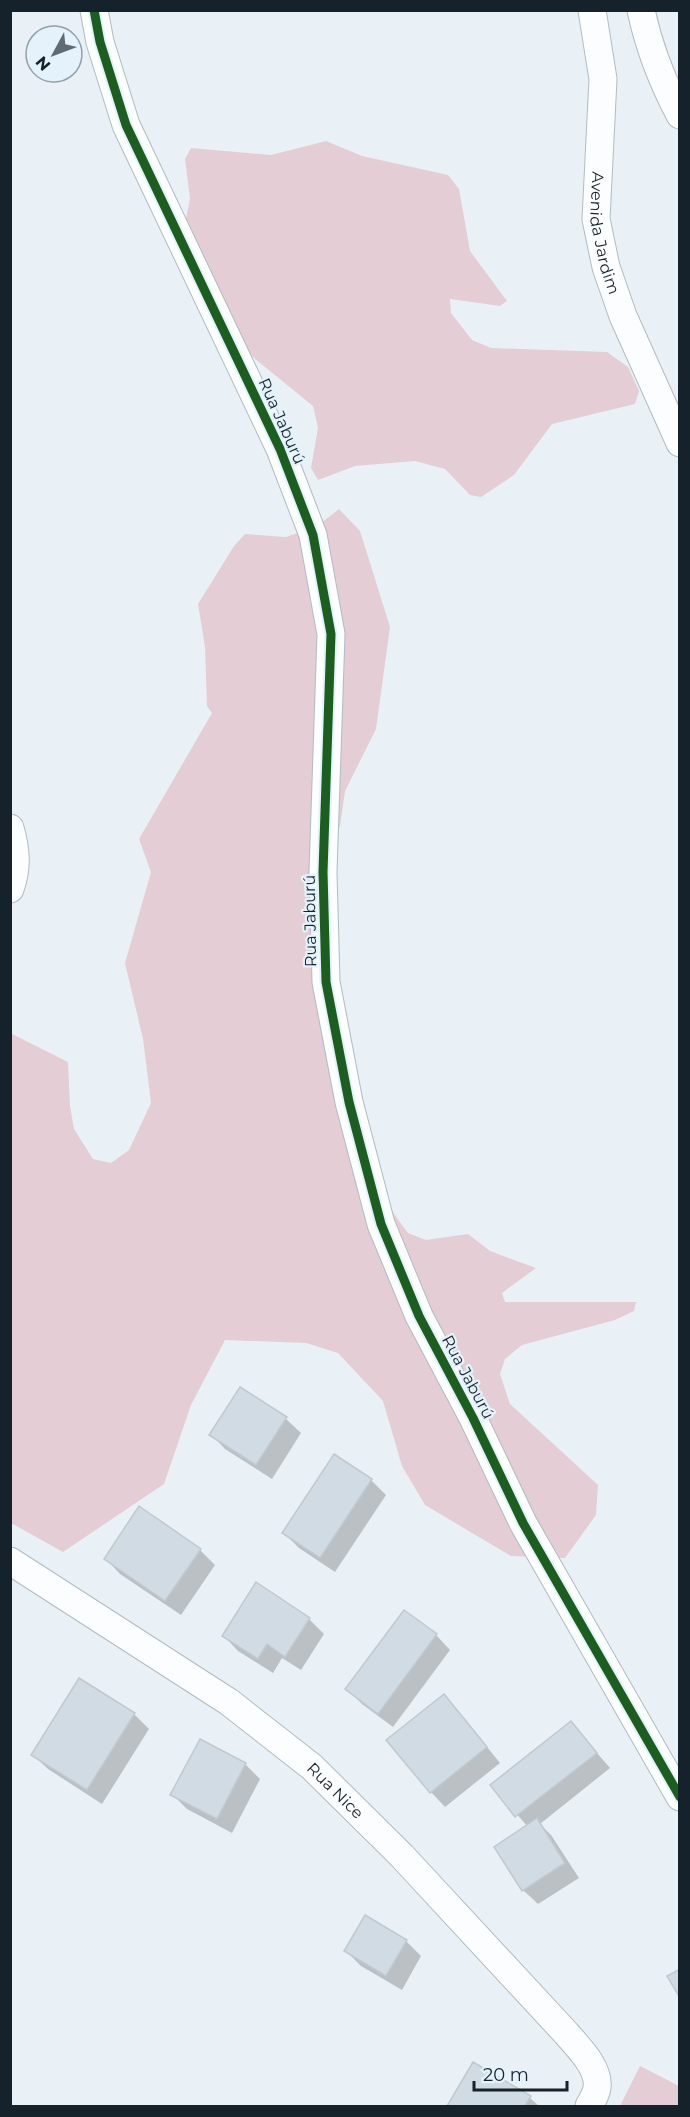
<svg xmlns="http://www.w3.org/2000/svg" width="690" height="2117" font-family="Montserrat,sans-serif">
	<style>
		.forest { fill: #e4cdd4 }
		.shadow { fill: #0003 }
		.building { fill: #d0dbe3; stroke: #c0c9d0; stroke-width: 1.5 }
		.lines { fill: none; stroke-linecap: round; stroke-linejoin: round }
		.street-casing { stroke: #b1bbc1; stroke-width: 29 }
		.street { stroke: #fcfdfe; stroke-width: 27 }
		.cycleway-casing { stroke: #e4f2fc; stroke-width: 13 }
		.cycleway { stroke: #1b5e20; stroke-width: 9 }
		.labels { text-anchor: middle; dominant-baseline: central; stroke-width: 4.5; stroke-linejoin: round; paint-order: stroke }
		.street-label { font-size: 16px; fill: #16222b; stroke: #e4f2fc }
	</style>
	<rect width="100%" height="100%" fill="#eaf1f6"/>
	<path class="forest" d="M326,141L362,156L448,175L459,189L470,251L507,301L500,306L450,299L451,313L472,340L491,348L607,352L628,367L639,391L635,404L552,424L514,475L481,497L470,495L445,469L415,461L355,466L318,480L311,468L318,428L313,406L232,340L180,248L190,199L185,159L191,148L271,155Z
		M339,509L360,531L390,627L376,729L345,791L340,826L321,876L361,1169L408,1233L426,1240L468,1234L490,1251L536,1268L502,1293L505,1302H636L634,1311L615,1320L522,1345L505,1359L500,1374L510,1404L598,1485L596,1515L565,1558L511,1556L425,1505L402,1466L383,1401L338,1353L306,1343L225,1340L191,1405L164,1484L63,1552L11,1523L10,1033L68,1062L70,1106L74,1129L93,1159L111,1163L129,1150L151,1103L143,1039L125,963L151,872L139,839L212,713L207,706L205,647L198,604L234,546L245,534L286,537L316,527Z
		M640,2066L679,2086V2106H620Z"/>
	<path class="shadow" d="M240,1389L286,1419L301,1433L272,1479L225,1449L211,1434Z
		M371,1480L386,1495L335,1572L299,1548L284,1533Z
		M200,1550L215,1565L181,1615L120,1574L106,1559Z
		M257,1584L309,1619L324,1634L301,1670L282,1658L273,1673L238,1651L224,1636Z
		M436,1635L450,1650L393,1727L362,1704L347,1689Z
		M443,1696L458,1711L500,1763L445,1807L431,1792Z
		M134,1714L149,1729L102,1804L48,1769L33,1755Z
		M571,1723L610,1768L540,1824L551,1835L579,1878L538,1904L523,1890L527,1826L492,1785Z
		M245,1764L260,1779L232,1833L187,1809L172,1794Z
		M366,1917L406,1941L421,1956L402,1990L361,1966L346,1951Z
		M474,2064L530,2098L539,2106H449Z"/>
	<path class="building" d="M240,1387L287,1417L256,1465L209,1435Z
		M334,1454L372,1479L320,1558L282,1533Z
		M139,1506L201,1549L165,1601L104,1559Z
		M256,1582L310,1618L285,1657L267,1644L258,1659L222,1636Z
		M404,1610L437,1634L378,1714L345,1689Z
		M79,1678L135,1713L87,1790L31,1755Z
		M444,1694L487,1747L430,1793L386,1740Z
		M571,1721L597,1753L515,1817L490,1785Z
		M200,1739L246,1763L217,1819L170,1795Z
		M537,1818L565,1863L522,1891L494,1847Z
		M365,1915L407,1940L386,1976L344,1951Z
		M680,1969V1998L667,1976Z
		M473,2062L531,2096L525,2106H447Z"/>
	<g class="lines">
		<g class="street-casing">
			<g id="street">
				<path d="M94,10L100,42L126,125L280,449L313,535L331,634L323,872L326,982L349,1102L381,1224L419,1316L473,1418L523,1523L680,1797"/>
				<path id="s1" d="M592,10L603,79L596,219L606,267L623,316L680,443"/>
				<path d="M641,10C649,48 662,81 680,115"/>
				<path d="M10,828C16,849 18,867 10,889"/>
				<path id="s2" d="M10,1561L229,1702L312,1767L402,1856L566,2033C578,2047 600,2068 597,2088C596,2094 592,2101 589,2106"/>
			</g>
		</g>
		<use href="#street" class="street"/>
		<g class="cycleway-casing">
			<path id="cycleway" d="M94,10L100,42L126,125L280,449L313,535L331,634L323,872L326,982L349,1102L381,1224L419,1316L473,1418L523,1523L680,1797"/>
		</g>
		<use href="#cycleway" class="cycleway"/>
	</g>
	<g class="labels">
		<g class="street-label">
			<text stroke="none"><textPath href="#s1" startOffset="225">Avenida Jardim</textPath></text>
			<text transform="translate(282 421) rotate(66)">Rua Jaburú</text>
			<text transform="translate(310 921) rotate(-91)">Rua Jaburú</text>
			<text transform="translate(468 1377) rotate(62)">Rua Jaburú</text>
			<text stroke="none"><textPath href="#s2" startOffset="399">Rua Nice</textPath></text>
		</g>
	</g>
	<rect width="690" height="2117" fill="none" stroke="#16222b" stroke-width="24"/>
	<g transform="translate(54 54) rotate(229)"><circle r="28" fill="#e4f2fc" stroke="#929fa8" stroke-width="1.5"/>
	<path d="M0-4.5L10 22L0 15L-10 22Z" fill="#606a72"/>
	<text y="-9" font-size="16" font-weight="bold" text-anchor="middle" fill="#16222b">N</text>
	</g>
	<path d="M474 2081v9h93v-9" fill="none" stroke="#16222b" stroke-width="3"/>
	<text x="483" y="2081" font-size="18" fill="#16222b" stroke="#e4f2fc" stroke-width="4.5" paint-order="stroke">20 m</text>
</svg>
